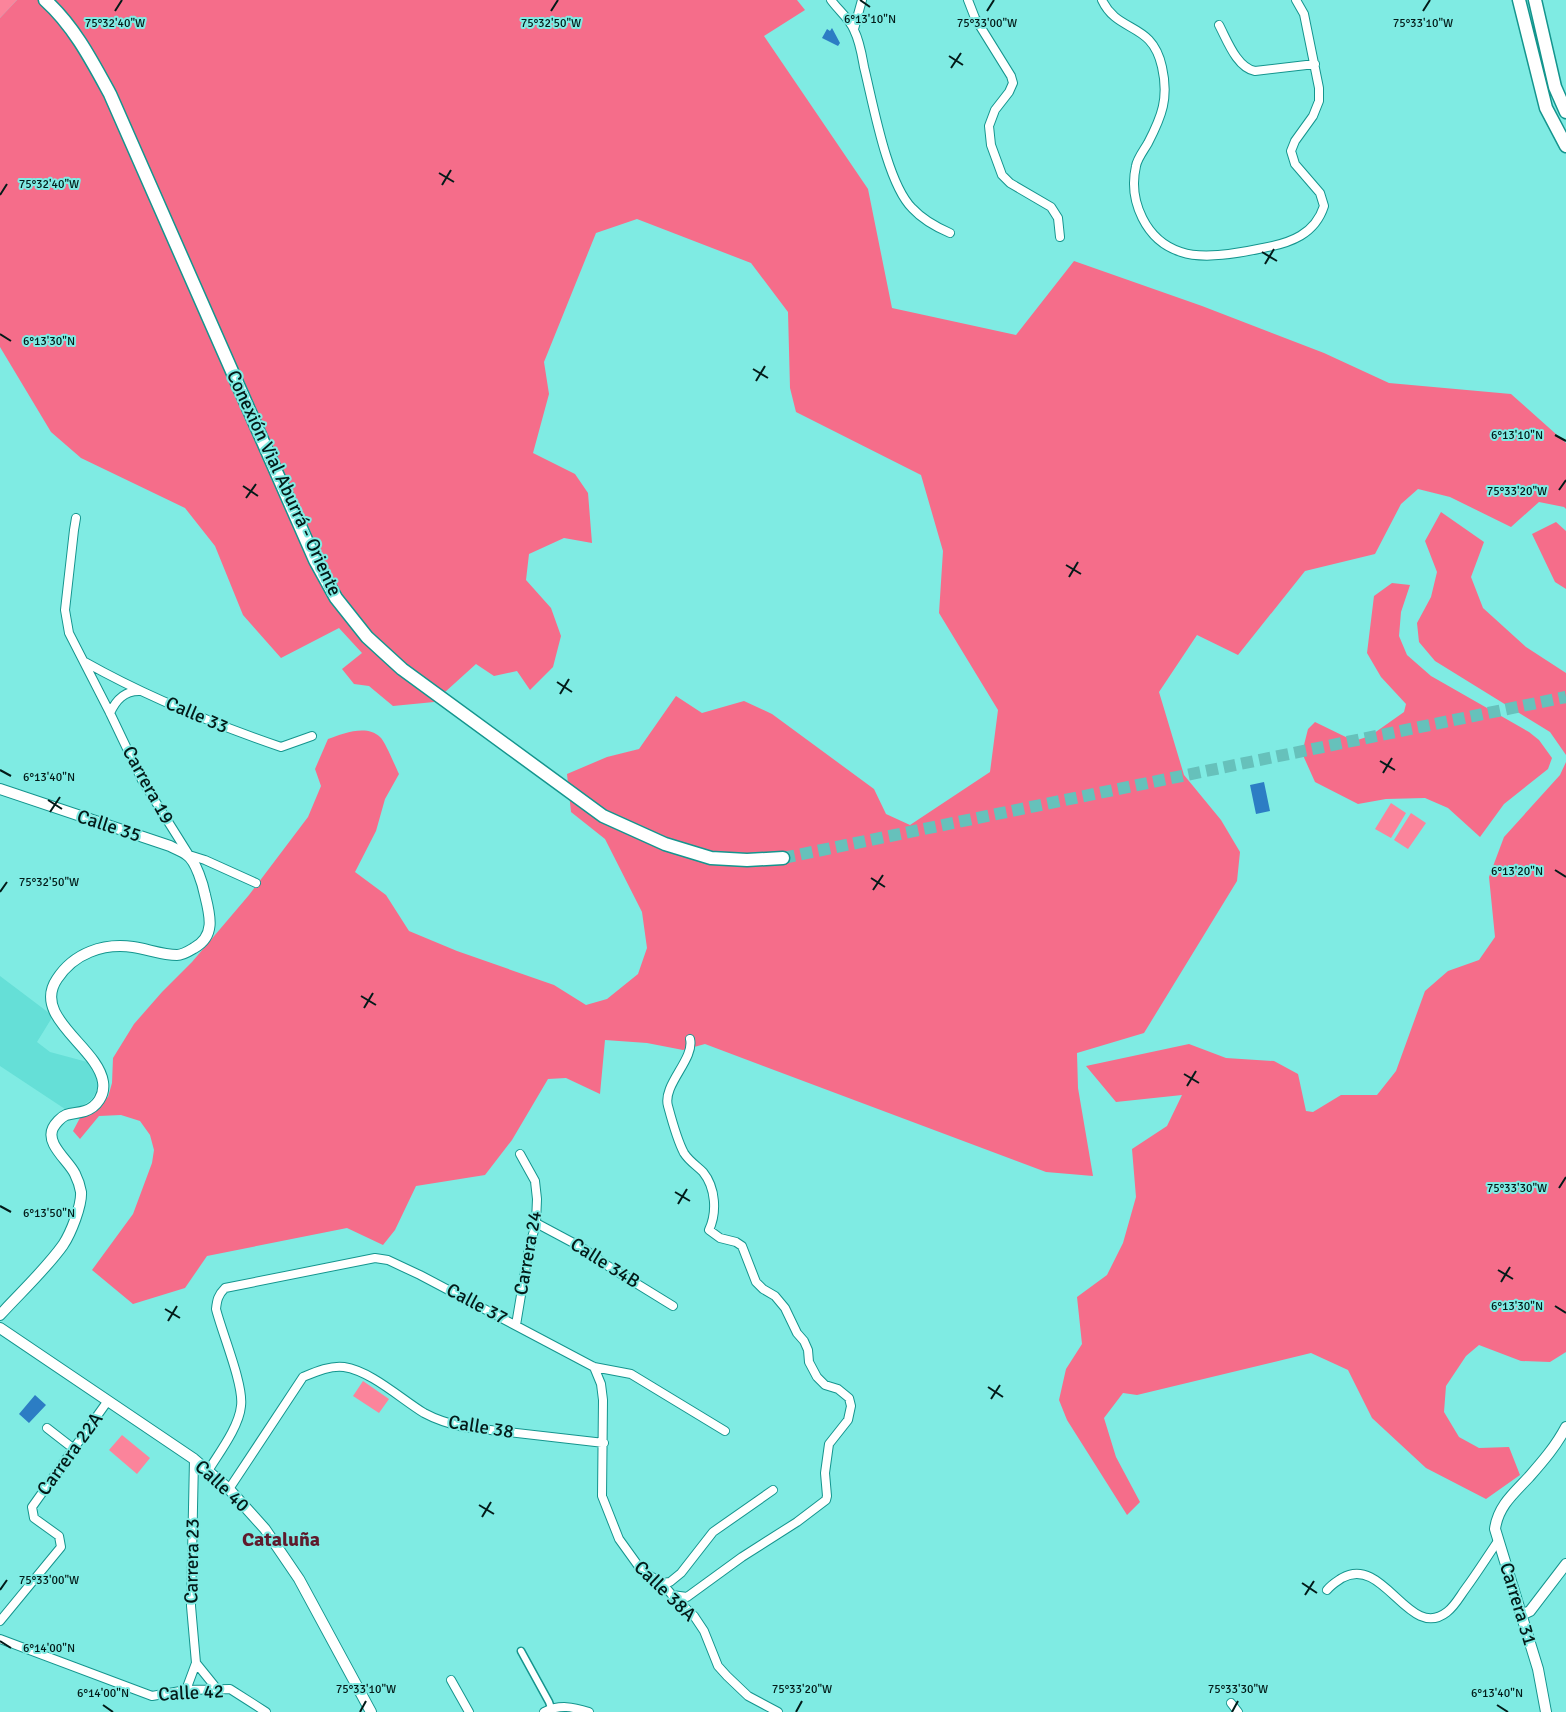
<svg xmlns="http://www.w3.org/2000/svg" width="1566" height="1712" font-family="Signika,sans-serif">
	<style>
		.built { fill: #65dfd7 }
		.green { fill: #fb849b }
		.forest { fill: #f56d8a }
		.water { fill: #2c7dc4 }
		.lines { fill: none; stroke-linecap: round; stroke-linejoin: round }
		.primary-tunnel { stroke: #66c1bb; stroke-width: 12; stroke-dasharray: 12 6; stroke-linecap: butt }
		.pedestrian-casing { stroke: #14958e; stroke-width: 9 }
		.minor-casing { stroke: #14958e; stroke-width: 10 }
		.tertiary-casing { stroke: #14958e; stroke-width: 12 }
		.primary-casing { stroke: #14958e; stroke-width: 15 }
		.pedestrian { stroke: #fff; stroke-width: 6 }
		.minor { stroke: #fff; stroke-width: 8 }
		.tertiary { stroke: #fff; stroke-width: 10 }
		.primary { stroke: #fff; stroke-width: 12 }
		.ticks { fill: none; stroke: #031b19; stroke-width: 2 }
		.labels { text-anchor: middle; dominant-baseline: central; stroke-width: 4; stroke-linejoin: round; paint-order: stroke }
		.street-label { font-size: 19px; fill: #031b19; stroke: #7febe3 }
		.neighbourhood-label { font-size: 20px; font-weight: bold; fill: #5f1b2c; stroke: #7febe3 }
		.ticks-label { font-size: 12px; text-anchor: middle; fill: #031b19; stroke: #7febe3; stroke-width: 4; stroke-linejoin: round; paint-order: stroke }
	</style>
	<rect width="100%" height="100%" fill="#7febe3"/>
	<path class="built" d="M0,976L53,1016L37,1042L50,1052L91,1063L100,1084L92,1099L82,1106L65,1109L0,1066Z"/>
	<path class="green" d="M0,0H17L0,18Z
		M1391,803L1406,813L1391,838L1375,829Z
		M1411,813L1426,823L1408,849L1394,840Z
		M363,1381L389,1399L379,1413L353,1396Z
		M122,1435L150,1458L137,1474L109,1450Z"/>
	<path class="forest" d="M17,0H797L805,10L764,36L868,189L892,308L1016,335L1074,261L1202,306L1324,353L1389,383L1511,394L1566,443V509L1564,507L1539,502L1511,527L1450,497L1418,489L1401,504L1375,554L1305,571L1238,655L1197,635L1159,692L1184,775L1221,820L1240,852L1237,881L1144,1033L1077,1053L1078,1088L1093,1176L1046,1172L705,1044L683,1050L647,1043L605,1040L600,1094L566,1078L548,1079L512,1140L485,1175L416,1186L395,1230L383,1245L347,1228L207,1256L185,1288L133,1304L92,1270L133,1214L152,1163L154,1150L150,1135L140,1121L121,1115L99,1116L80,1139L73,1131L81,1116L108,1097L112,1083L113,1058L134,1024L162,992L192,962L249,895L308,817L321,786L315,769L328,739C343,734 366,724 380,737C385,741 395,766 399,774L385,799L376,831L355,872L386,895L409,931L457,951L554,985L586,1005L607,999L638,974L647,948L642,912L605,839L571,812L567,774L607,757L639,749L676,696L702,713L744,701L772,714L874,789L886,814L910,825L990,772L998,710L939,613L943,551L921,475L796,412L790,388L788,312L751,263L637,219L596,233L544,362L549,394L533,453L575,474L588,493L592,543L564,538L529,554L526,580L551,608L561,636L553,667L530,690L517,671L494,676L476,664L434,702L393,706L369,686L354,684L342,669L362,653L339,628L281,658L243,615L215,546L185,508L81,458L51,432L0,347V18Z
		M1441,512L1484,542L1471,577L1483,608L1526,647L1566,673V755L1550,732L1435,661L1419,642L1417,623L1431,597L1437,572L1425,541Z
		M1556,522L1566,531V589L1555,582L1532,534Z
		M1392,583L1410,585L1401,612L1399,636L1407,655L1431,676L1529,732L1539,740L1552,758L1548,769L1504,804L1480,837L1448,808L1425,798L1386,799L1358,804L1315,782L1302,753L1308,729L1315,722L1354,741L1370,736L1404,712L1406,704L1381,677L1367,653L1374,596Z
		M1566,762V1352L1550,1362L1521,1361L1479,1345L1466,1356L1446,1386L1444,1412L1459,1437L1479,1448L1509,1447L1520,1475L1486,1499L1426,1468L1372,1418L1348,1370L1311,1353L1137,1395L1123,1393L1104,1418L1116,1457L1140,1502L1127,1515L1067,1420L1059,1400L1066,1369L1082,1344L1077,1297L1107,1275L1123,1243L1136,1197L1132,1149L1167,1126L1182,1095L1116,1102L1086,1066L1189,1044L1226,1058L1274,1061L1298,1074L1306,1111L1313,1112L1341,1095H1377L1396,1071L1425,991L1448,971L1479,960L1495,937L1489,877L1504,837L1560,775Z"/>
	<path class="water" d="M832,28L840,43L838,46L822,38L827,29L830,31Z
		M1264,782L1270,811L1256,814L1250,785Z
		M35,1395L46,1405L29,1423L19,1414Z"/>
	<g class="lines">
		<path class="primary-tunnel" d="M783,858L1566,697"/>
		<g class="pedestrian-casing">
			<path id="pedestrian" d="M521,1651L549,1702L551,1708"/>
		</g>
		<g class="minor-casing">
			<path id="minor" d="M831,0C838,10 850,19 854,30C860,42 862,56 864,67C873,103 887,183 912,208C923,220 936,227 950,233
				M968,0L975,18L1011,76L1013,83L1009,92L995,110L989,126L991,145L1002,175L1010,183L1051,207L1058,218L1060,237
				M1102,0C1118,34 1152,21 1162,67C1169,98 1162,116 1148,143C1144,150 1137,159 1136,166C1128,201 1146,241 1181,252C1204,260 1240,253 1263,248C1291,243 1315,234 1324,206L1320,193L1295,164L1291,151L1295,141L1313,116L1319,101V88L1304,14L1296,0
				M1219,25C1227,40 1237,68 1255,71L1315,64
				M854,29L862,0
				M76,518L74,530L65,610L69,633L110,713L142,780L189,855L205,860L256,883
				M85,662C147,697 214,724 281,747L312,736
				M110,713C116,700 124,691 139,691
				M536,1223L581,1247L608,1266L673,1306
				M516,1325L528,1253L536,1223L537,1199L535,1181L520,1154
				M594,1367L601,1384L603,1400L602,1496L619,1539L642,1571L662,1583L672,1595L694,1616L704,1631L718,1666L727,1676L748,1696L778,1712
				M47,1428L74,1449
				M208,1471C219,1453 239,1427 241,1406C244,1385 222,1333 216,1309C217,1300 218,1295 225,1288L375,1258L388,1260L420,1275L594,1367L631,1374L725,1431
				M229,1489L303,1377C315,1372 331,1365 344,1367C371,1371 401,1399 424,1413C437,1420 450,1424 464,1427L604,1443
				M662,1583L670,1582L681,1573L713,1532L773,1490
				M1327,1590C1332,1584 1336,1582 1342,1578C1384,1554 1409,1642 1447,1612C1455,1606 1460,1596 1466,1588C1477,1573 1487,1557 1498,1541
				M672,1595L687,1597L742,1557L797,1522L826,1500L827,1496L825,1473L829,1444L848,1420L851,1406L849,1398L838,1389L825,1385L817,1377L809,1362L808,1350L804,1341L797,1333L785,1308L775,1296L763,1289L756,1282L742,1246L736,1242L720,1238L709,1230C717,1213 716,1188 703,1172C697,1166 689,1161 684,1153C677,1140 672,1121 668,1106C662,1085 695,1059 690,1039
				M0,1621L61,1547L59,1536L34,1518L32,1507L107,1402
				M0,1639L152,1696L186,1690L230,1689L266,1712
				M196,1663L217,1689
				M451,1680L469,1712
				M186,1690L196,1663L191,1606L194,1459
				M1231,1703L1238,1712
				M544,1712C560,1704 573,1707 589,1712"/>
		</g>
		<g class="tertiary-casing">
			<path id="tertiary" d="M0,789L170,846C175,849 182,851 187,855C196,861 203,885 205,895C210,915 216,936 194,948C189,951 183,955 177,955C163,955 147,949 133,947C103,943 74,953 57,979C31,1017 98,1047 103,1082C105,1095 97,1107 85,1111C79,1113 72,1113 66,1115C61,1117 55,1124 53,1128C45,1144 69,1161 75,1174C77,1178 80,1186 81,1192C82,1205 71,1233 63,1245C46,1269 20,1293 0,1315
				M0,1328L194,1459L229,1489L265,1529L299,1579L371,1712
				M1521,1615L1530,1611L1566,1564
				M1546,1712L1538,1669L1495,1529C1498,1506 1514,1493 1529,1477C1543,1461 1556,1446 1566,1427"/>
		</g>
		<g class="primary-casing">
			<path id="primary" d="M45,0C74,26 92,61 110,94L315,560L336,598L367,637L402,669L603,816L665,844L711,858L747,860L783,858
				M1519,0L1546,108L1566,146
				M1535,0L1555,87L1566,112"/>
		</g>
		<use href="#pedestrian" class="pedestrian"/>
		<use href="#minor" class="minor"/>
		<use href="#tertiary" class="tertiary"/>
		<use href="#primary" class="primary"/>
	</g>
	<path class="ticks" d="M860,0L870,7M115,11L122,0M551,11L558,0M987,11L994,0M1423,11L1430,0M949,56L963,65M951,68L961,53M439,173L454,182M442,185L451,170M0,195L7,184M1262,252L1277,261M1265,264L1274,249M0,334L11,341M753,369L768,378M756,381L765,366M1555,435L1566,441M243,486L258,496M1559,490L1566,480M246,498L256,484M1066,565L1081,574M1069,577L1078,562M557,682L572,692M560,694L569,679M1380,761L1395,770M0,770L11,776M1383,773L1392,758M48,800L62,809M50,812L60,797M1555,870L1566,877M871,878L885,887M873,890L883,875M0,892L7,882M361,996L376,1005M364,1008L373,993M1184,1074L1199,1083M1187,1086L1196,1071M1559,1188L1566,1177M675,1192L690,1201M678,1204L687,1189M0,1206L11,1212M1498,1270L1513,1279M1501,1282L1510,1267M1555,1306L1566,1313M165,1309L180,1318M168,1321L177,1306M988,1387L1003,1397M991,1399L1000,1385M479,1505L494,1514M482,1517L491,1502M1302,1583L1317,1593M0,1590L7,1580M1305,1595L1314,1581M0,1641L11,1648M103,1705L113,1712M1497,1705L1508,1712M360,1712L366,1701M796,1712L802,1701M1232,1712L1238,1701"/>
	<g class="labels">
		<g class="street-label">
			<text transform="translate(284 483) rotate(65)">Conexión Vial Aburrá - Oriente</text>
			<text transform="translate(197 715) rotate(23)">Calle 33</text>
			<text transform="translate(148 785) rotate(61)">Carrera 19</text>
			<text transform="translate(109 826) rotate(18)">Calle 35</text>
			<text transform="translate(528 1253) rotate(-80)">Carrera 24</text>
			<text transform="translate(605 1263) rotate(32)">Calle 34B</text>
			<text transform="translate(477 1304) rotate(28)">Calle 37</text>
			<text transform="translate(481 1427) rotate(9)">Calle 38</text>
			<text transform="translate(70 1454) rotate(-54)">Carrera 22A</text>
			<text transform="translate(222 1486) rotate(43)">Calle 40</text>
			<text transform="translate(192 1561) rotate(-89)">Carrera 23</text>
			<text transform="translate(665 1591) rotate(44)">Calle 38A</text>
			<text transform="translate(1518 1604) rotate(73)">Carrera 31</text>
			<text transform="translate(191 1693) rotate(-3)">Calle 42</text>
		</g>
		<g class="neighbourhood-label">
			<text x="281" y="1539">Cataluña</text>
		</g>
	</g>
	<g class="ticks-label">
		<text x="870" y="23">6°13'10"N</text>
		<text x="115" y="27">75°32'40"W</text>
		<text x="551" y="27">75°32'50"W</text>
		<text x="987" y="27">75°33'00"W</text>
		<text x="1423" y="27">75°33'10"W</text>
		<text x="49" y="188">75°32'40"W</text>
		<text x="49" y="345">6°13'30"N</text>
		<text x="1517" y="439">6°13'10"N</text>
		<text x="1517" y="495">75°33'20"W</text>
		<text x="49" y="781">6°13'40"N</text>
		<text x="1517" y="875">6°13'20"N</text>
		<text x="49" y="886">75°32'50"W</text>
		<text x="1517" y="1192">75°33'30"W</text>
		<text x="49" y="1217">6°13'50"N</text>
		<text x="1517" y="1310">6°13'30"N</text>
		<text x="49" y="1584">75°33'00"W</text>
		<text x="49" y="1652">6°14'00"N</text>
		<text x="366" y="1693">75°33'10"W</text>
		<text x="802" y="1693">75°33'20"W</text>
		<text x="1238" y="1693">75°33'30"W</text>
		<text x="103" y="1697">6°14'00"N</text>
		<text x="1497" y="1697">6°13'40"N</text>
	</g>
</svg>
